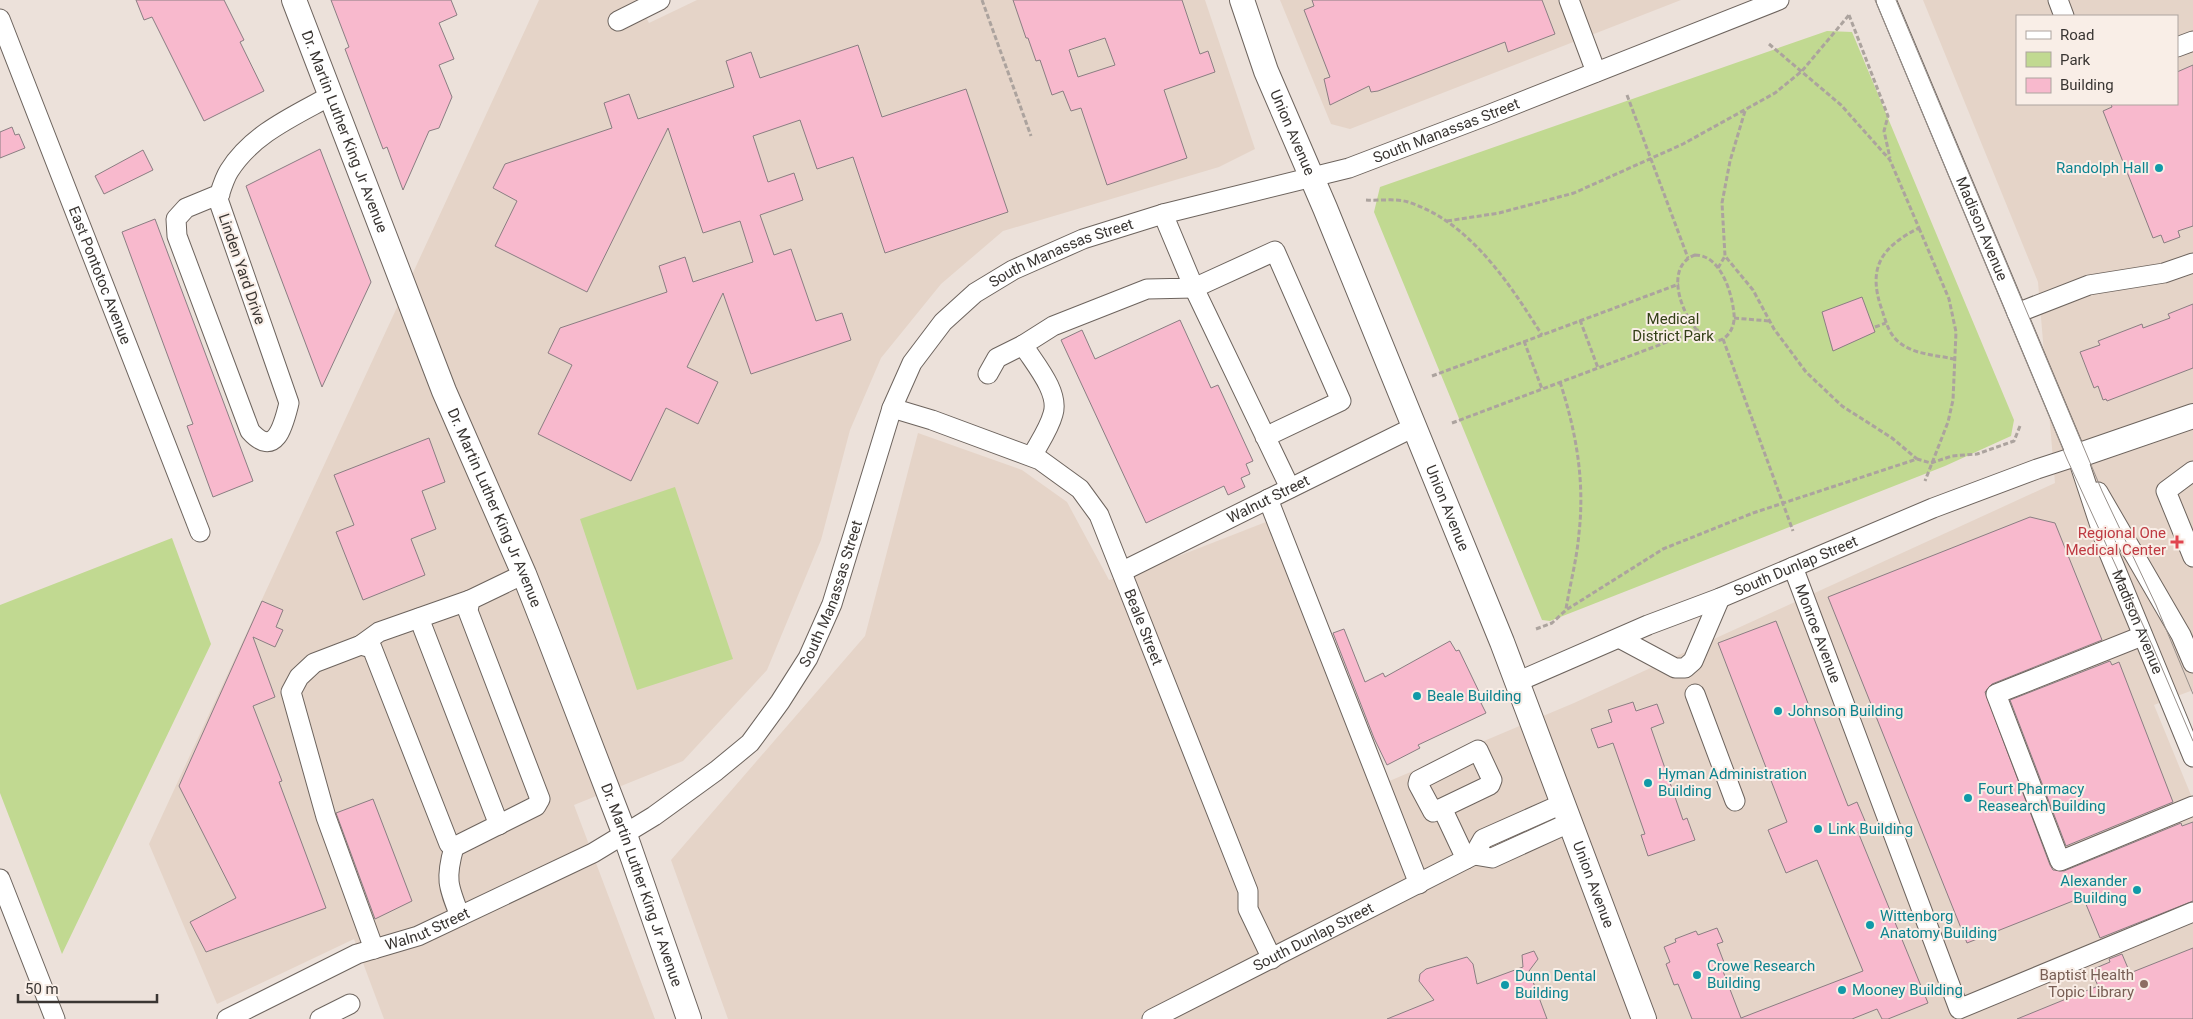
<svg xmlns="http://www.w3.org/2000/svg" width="2193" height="1019" font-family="Roboto,sans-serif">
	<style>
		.built { fill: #e5d4c8; fill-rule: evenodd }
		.green { fill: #c1d991 }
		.building { fill: #f8b9cd; stroke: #8a7e82; fill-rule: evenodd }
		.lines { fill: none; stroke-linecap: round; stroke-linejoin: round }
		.minor-casing { stroke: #6d645e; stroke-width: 21 }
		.major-casing { stroke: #6d645e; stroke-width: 26 }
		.path { stroke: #aca39e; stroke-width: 3; stroke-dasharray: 5 2.5; stroke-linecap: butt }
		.minor { stroke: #fff; stroke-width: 19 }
		.major { stroke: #fff; stroke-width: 24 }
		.tram { stroke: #978f8a; stroke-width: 1 }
		.culture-dot { fill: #0f9aa8; stroke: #f9eee7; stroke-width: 2 }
		.health-dot { fill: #e0444e; stroke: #f9eee7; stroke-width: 2 }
		.education-dot { fill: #8d6e63; stroke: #f9eee7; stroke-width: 2 }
		.labels { text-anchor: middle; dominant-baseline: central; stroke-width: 4; stroke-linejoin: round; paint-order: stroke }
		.street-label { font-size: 15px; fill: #3a3633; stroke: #f9eee7 }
		.culture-label { font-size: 15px; fill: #0d838f; stroke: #f9eee7; text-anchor: start }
		.park-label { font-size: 15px; fill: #333f17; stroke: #f9eee7 }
		.health-label { font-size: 15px; fill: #be3a42; stroke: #f9eee7; text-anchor: end }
		.education-label { font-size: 15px; fill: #785e54; stroke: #f9eee7; text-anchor: end }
	</style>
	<rect width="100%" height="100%" fill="#ece1da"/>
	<path class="built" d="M539,0H637L649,23L697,0H1205L1255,149L1219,167L1003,231L941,284L881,358L850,430L821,540L767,670L683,761L574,805L655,1019H384L354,939L217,1004L149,844Z
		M1280,0H1681L1350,129L1331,124Z
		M1923,0H2193V690L2154,705L2193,800V1019H728L671,860L865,636L918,433L1022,470L1067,502L1109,580L1148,568L1271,520L1387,782L1574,703L2055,483L2038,282ZM2017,16H2177V104H2017Z"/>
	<path class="green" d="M1827,31L1852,32L2014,420L2011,436L1945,466L1578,610L1550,621L1542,620L1374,212L1380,187Z
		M675,487L733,659L637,690L580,519Z
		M172,538L211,644L62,954L0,793V605Z"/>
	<path class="building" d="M136,0H224L244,40L240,42L264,91L204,121L152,17L144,20Z
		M331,0H451L457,15L439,23L454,59L439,65L452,97L439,128L429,131L403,190L387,147L383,149L345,49L349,47Z
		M1013,0H1182L1200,54L1208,51L1215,72L1164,90L1187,158L1107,185L1081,108L1071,111L1063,91L1052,95L1040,60L1036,61L1028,38H1026ZM1105,38L1115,65L1078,77L1069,50Z
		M1312,0H1542L1555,34L1508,52L1505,42L1378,91L1371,92L1369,86L1330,105L1324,79L1330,77L1304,10L1314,6Z
		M858,45L882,117L966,89L1008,212L885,253L853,157L817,169L800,120L753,136L768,182L794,173L803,200L760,215L774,255L791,249L816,321L842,313L851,340L751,374L723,293L687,367L718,382L698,424L666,408L631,481L538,434L572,365L548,353L560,328L667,292L659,266L685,257L693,282L753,262L740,221L703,233L668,128L587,292L495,246L517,201L493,188L505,164L612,128L604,103L629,94L638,119L734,87L726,61L751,52L760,78Z
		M2193,65V226L2178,231L2180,237L2164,243L2161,235L2153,238L2103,111L2112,107L2111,104H2177V72Z
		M12,127L15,135L19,134L25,148L0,158V132Z
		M320,149L371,282L322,387L246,186Z
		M143,150L153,170L104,194L95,176Z
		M155,219L253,481L213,497L187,426L193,424L122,232Z
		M1862,297L1875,332L1833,351L1822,312Z
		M2193,304V368L2107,401L2106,399L2103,400L2098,386L2094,388L2080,352L2100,345L2098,341L2142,324L2143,328L2170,318L2168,314Z
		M1180,320L1211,388L1218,385L1253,461L1246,464L1250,474L1241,478L1245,487L1228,495L1224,486L1146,523L1061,340L1082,330L1095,359Z
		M429,438L445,482L422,491L436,529L411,539L425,575L363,600L336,532L354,525L334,475Z
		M2030,517L2055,523L2102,640L1992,684L1985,692L2050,865L2053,870L2064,871L2181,823L2182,826L2193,822V901L2100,938L2083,897L1967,943L1828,597Z
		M262,601L283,610L276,627L283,630L275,647L253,637L275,697L253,706L282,781L279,782L326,908L206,952L190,922L236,898L179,786Z
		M1776,621L1848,806L1857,802L1868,828L1858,832L1928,1003L1888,1019H1882L1877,1009L1852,1019H1692L1678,984L1674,985L1666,964L1670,962L1664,947L1676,942L1675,939L1696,931L1698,935L1717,928L1723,942L1717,944L1725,965L1721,966L1741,1018L1863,971L1817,860L1786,873L1768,830L1787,822L1718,643Z
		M1344,629L1365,682L1383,673L1385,677L1450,641L1456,651L1459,650L1484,702L1481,703L1486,713L1418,745L1420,748L1387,765L1374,738L1333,633Z
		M2110,661L2112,665L2119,662L2173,802L2066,846L2010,700Z
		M1633,702L1636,711L1657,704L1664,723L1651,728L1683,820L1687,818L1695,840L1648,856L1641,835L1645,834L1613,743L1598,748L1591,729L1612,722L1608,710Z
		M373,799L412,901L375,919L336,813Z
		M2193,948V1019H2017L2098,986L2091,970L2110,962L2109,959L2122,954L2130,973Z
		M1534,951L1538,959L1529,971L1547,1019H1387L1434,1000L1419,981L1420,974L1426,969L1467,957L1473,964L1477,984L1523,967L1522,955Z"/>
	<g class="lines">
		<g class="minor-casing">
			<g id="minor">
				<path d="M1569,0L1596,72"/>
				<path id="s1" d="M1886,0L2077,456L2109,553L2193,757"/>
				<path d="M2058,0L2064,16"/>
				<path id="s2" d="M0,19L200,532"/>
				<path d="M618,21L660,0"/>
				<path d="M2177,47L2193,41"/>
				<path d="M220,194L186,208L176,219L177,236L250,431C276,460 284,423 289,403L218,199C221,190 224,179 229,171C252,134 294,116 330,96"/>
				<path d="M2017,313L2089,285L2164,273L2193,263"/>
				<path d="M988,374L997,358L1023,345"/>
				<path id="s3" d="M892,408L932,420L1040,460L1080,489L1099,515L1248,891V909L1272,959"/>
				<path d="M1265,437L1341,401L1275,251L1194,288C1226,355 1258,422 1290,488"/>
				<path d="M1032,456C1039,443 1049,429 1053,414C1060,392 1034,363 1023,345L1053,326L1147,289L1194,288L1163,214"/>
				<path d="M2193,471L2166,491L2193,557"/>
				<path d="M2098,492L2181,635L2193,663"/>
				<path d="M1268,499L1419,884"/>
				<path id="s4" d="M1793,567L1959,1009L2193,912"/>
				<path id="s5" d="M1123,571L1414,427"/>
				<path d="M419,618L499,825"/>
				<path d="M2142,636L1996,694L2060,861L2193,806"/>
				<path d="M1619,638L1675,668H1685L1693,661L1720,598"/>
				<path d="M361,645L372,648L449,844L454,847L536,806L540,799L468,611L470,600L524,574"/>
				<path id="s6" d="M1517,682L1648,625L1720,598L1933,508L2037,469L2077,456"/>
				<path d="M1695,694L1735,801"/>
				<path d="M1442,808L1433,812L1418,784L1419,780L1478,750L1492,780L1490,785L1442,808L1466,859"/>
				<path d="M454,847C445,879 448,886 460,916"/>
				<path d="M1474,855L1492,858L1571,822"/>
				<path d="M0,879L55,1019"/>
				<path d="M374,949L326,817L291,692L299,677L314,663L361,645L379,632L470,600"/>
				<path id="s7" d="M227,1019L357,954L418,936L593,853L654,816L716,771L750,743L780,702L808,658L832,604L892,408L912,363L943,322L975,293L1013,270L1083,239L1163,214L1349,168L1488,115L1779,0"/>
				<path d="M320,1019L350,1004"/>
				<path id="s8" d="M1152,1019L1474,855L1483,839L1564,803"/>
			</g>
		</g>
		<g class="major-casing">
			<g id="major">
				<path id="s9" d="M294,0L444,391L524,574L548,635L625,835L689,1019"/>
				<path id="s10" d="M1242,0L1266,71L1325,208L1502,642L1644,1019"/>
				<path d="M2077,456L2193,416"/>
			</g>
		</g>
		<path class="path" d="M982,0L1031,136
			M1849,15L1888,116L1884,131L1890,158
			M1769,44L1841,105L1890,160L1919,228C1881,247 1867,268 1882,310C1886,322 1889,335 1900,343C1915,355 1937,355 1954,359
			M1627,95L1688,258
			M1745,111L1730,161L1722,203L1725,256L1753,290L1774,329L1806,372L1842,406L1892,438L1917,459
			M1366,200C1379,201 1396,198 1408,202C1470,222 1509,283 1542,335
			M1447,221L1499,213L1574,193L1683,144L1775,93L1802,71L1849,15
			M1919,228L1949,299L1956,332L1953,400L1948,422L1925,481
			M1695,255C1721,255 1732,293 1734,314C1736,331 1721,350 1703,336C1683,320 1662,267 1695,255Z
			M1718,268L1725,256
			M1734,318L1769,321
			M1580,320L1598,368
			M1875,327L1886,323
			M1723,339L1793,531
			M1524,341L1542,389
			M1432,376L1679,284
			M1560,382C1576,431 1585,481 1579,533C1577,559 1570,584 1566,609
			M1452,423L1699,330
			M1536,629L1552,623L1566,610L1663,549L1753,513L1917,459L1931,463L1952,456L1977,454L2014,441L2020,426"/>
		<use href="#minor" class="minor"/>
		<use href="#major" class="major"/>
		<path class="tram" d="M1875,0L2067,459L2153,647L2193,741
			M1896,0L2102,491L2156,605L2193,694"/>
	</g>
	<g class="culture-dot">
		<circle cx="2159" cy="168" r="5"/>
		<circle cx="1417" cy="696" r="5"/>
		<circle cx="1778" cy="711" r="5"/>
		<circle cx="1648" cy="783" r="5"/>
		<circle cx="1968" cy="798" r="5"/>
		<circle cx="1818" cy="829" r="5"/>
		<circle cx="2137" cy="890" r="5"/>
		<circle cx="1870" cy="925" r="5"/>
		<circle cx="1697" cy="975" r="5"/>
		<circle cx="1505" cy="985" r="5"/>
		<circle cx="1842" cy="990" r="5"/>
	</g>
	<path class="health-dot" d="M2174.5 534.5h5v5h5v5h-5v5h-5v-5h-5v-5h5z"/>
	<circle class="education-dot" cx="2144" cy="984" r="5"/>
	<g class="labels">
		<g class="street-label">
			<text stroke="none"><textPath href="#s7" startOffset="1606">South Manassas Street</textPath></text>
			<text stroke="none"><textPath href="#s9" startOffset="141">Dr. Martin Luther King Jr Avenue</textPath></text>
			<text stroke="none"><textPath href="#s10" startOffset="142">Union Avenue</textPath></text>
			<text stroke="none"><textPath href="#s1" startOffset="248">Madison Avenue</textPath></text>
			<text stroke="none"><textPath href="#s7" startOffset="1201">South Manassas Street</textPath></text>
			<text transform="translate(242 269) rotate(71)">Linden Yard Drive</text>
			<text stroke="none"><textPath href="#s2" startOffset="275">East Pontotoc Avenue</textPath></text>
			<text stroke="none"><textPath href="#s5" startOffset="162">Walnut Street</textPath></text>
			<text stroke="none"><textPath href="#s9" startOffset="546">Dr. Martin Luther King Jr Avenue</textPath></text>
			<text stroke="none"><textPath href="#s10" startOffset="548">Union Avenue</textPath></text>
			<text stroke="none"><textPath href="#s6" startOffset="302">South Dunlap Street</textPath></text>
			<text stroke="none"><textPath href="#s7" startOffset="766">South Manassas Street</textPath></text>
			<text stroke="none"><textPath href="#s1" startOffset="671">Madison Avenue</textPath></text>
			<text stroke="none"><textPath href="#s3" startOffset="359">Beale Street</textPath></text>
			<text stroke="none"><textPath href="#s4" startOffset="71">Monroe Avenue</textPath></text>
			<text stroke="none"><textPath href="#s10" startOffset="952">Union Avenue</textPath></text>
			<text stroke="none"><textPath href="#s9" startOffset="951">Dr. Martin Luther King Jr Avenue</textPath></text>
			<text stroke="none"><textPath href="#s7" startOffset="220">Walnut Street</textPath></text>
			<text stroke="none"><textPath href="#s8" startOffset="181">South Dunlap Street</textPath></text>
		</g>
		<g class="culture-label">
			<text x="2149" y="168" text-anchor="end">Randolph Hall</text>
			<text x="1427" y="696">Beale Building</text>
			<text x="1788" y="711">Johnson Building</text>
			<text x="1658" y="774">Hyman Administration<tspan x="1658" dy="17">Building</tspan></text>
			<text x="1978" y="789">Fourt Pharmacy<tspan x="1978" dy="17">Reasearch Building</tspan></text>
			<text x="1828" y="829">Link Building</text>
			<text x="2127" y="881" text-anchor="end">Alexander<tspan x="2127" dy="17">Building</tspan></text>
			<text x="1880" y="916">Wittenborg<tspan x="1880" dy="17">Anatomy Building</tspan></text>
			<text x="1707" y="966">Crowe Research<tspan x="1707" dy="17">Building</tspan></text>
			<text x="1515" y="976">Dunn Dental<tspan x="1515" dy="17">Building</tspan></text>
			<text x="1852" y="990">Mooney Building</text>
		</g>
		<g class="park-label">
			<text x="1673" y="319">Medical<tspan x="1673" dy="17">District Park</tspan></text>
		</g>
		<g class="health-label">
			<text x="2166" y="533">Regional One<tspan x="2166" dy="17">Medical Center</tspan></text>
		</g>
		<g class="education-label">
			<text x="2134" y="975">Baptist Health<tspan x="2134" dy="17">Topic Library</tspan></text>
		</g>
	</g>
	<rect x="2016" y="15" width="162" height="90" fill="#f9eee7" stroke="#ada49f"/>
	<rect x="2026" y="31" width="25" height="8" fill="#ffffff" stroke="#ada49f"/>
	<text x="2060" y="40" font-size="15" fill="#3a3633">Road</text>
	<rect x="2026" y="52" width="25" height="15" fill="#c1d991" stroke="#ada49f"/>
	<text x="2060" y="65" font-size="15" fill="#3a3633">Park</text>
	<rect x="2026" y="78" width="25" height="15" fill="#f8b9cd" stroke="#ada49f"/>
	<text x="2060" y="90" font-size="15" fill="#3a3633">Building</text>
	<path d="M18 994v8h139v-8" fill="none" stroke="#3a3633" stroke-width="2.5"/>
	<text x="25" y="994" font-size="15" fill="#3a3633" stroke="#f9eee7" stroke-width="4" paint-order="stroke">50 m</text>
</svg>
